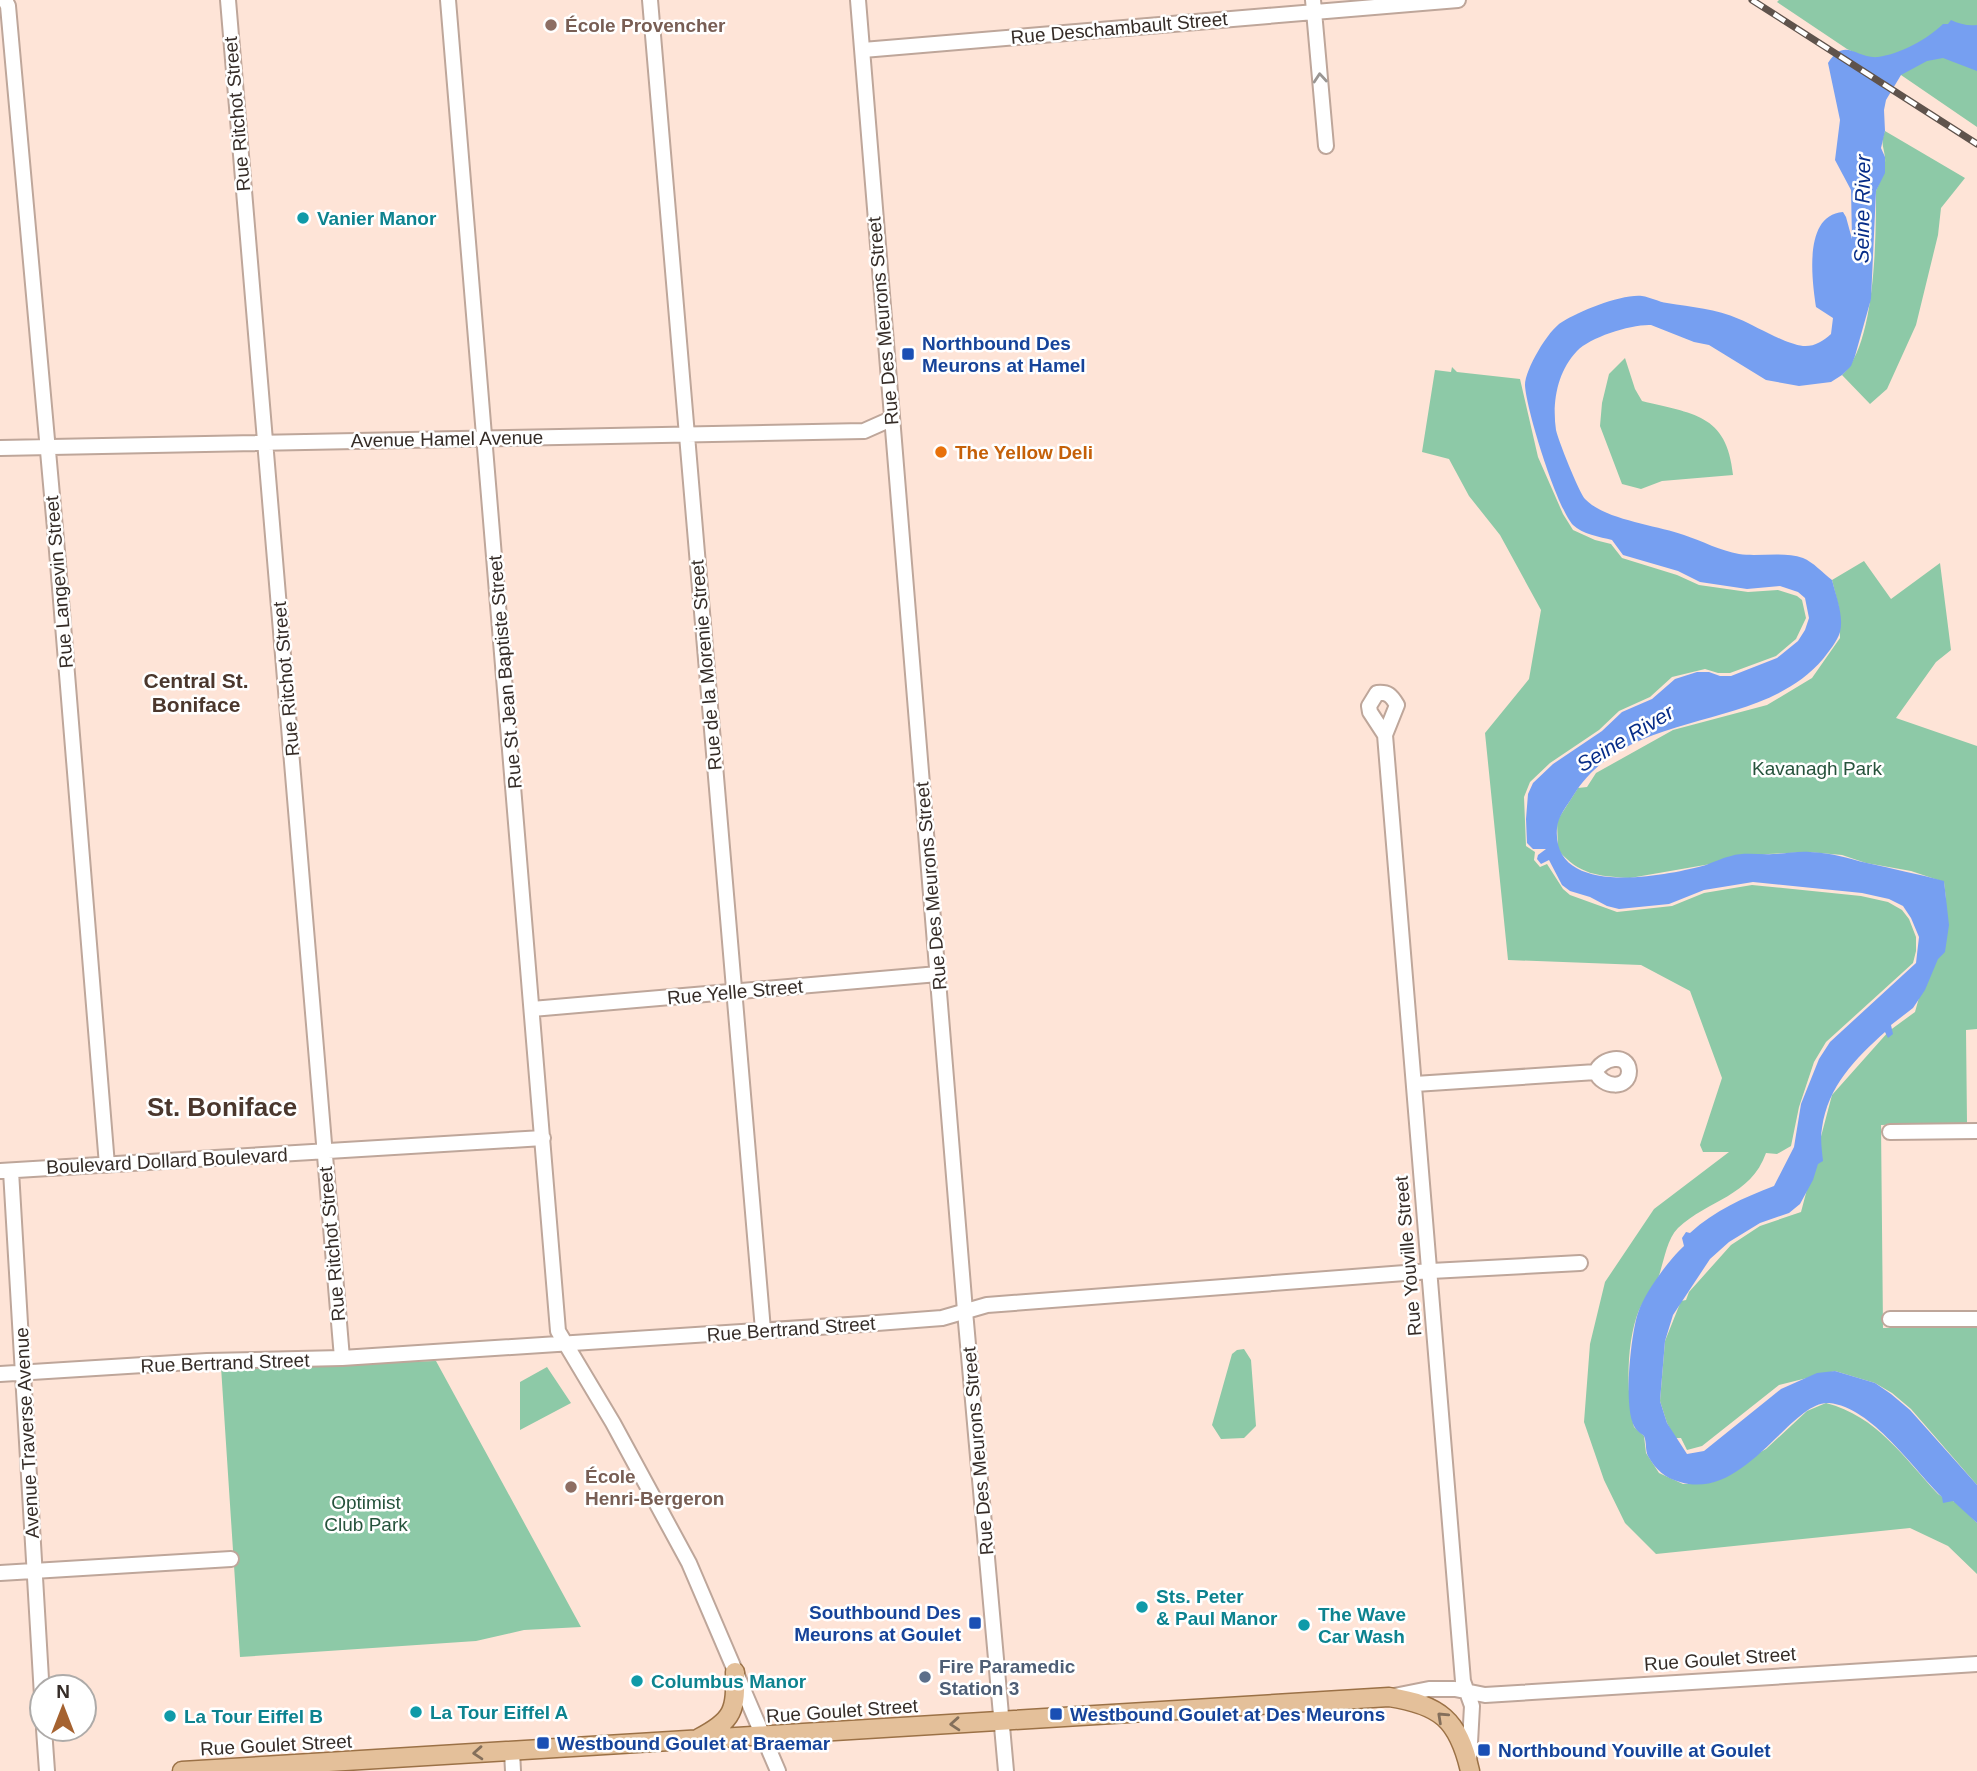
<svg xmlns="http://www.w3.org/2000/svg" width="1977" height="1771" font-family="Arial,sans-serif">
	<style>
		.green { fill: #8dc9a7 }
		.water { fill: #769ff1 }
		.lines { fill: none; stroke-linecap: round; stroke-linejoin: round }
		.minor-casing { stroke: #bea69a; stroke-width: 18 }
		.major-casing { stroke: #9b7146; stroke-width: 21 }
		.minor { stroke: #fff; stroke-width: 14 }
		.major { stroke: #e4c09a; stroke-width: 18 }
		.rail-casing { stroke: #5f534c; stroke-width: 7 }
		.rail { stroke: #fff; stroke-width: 4.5; stroke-dasharray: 13; stroke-linecap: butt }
		.oneway { stroke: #9a9693 }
		.oneway2 { stroke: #846f5b }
		.education-dot { fill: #8d6e63; stroke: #fff; stroke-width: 2.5 }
		.culture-dot { fill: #0f9aa8; stroke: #fff; stroke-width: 2.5 }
		.transit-dot { fill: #1a4fb4; stroke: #fff; stroke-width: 2.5 }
		.food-dot { fill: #e8710a; stroke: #fff; stroke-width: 2.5 }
		.service-dot { fill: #5c6f8a; stroke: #fff; stroke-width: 2.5 }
		.labels { text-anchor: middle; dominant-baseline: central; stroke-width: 5; stroke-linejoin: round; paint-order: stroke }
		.education-label { font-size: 19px; font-weight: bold; fill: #785e54; stroke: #fff; text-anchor: start }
		.street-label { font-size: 19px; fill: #352c27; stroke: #fff }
		.culture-label { font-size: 19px; font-weight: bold; fill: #0d838f; stroke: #fff; text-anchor: start }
		.transit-label { font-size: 19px; font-weight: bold; fill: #164399; stroke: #fff; text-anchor: start }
		.food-label { font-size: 19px; font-weight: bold; fill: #c56008; stroke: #fff; text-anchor: start }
		.park-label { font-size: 19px; fill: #26533c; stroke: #fff }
		.service-label { font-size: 19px; font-weight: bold; fill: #4e5e75; stroke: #fff; text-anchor: start }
		.water-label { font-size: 21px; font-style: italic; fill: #062c88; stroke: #fff }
		.neighbourhood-label { font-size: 21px; font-weight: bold; fill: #4b372d; stroke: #fff }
		.district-label { font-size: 26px; font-weight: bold; fill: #4b372d; stroke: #fff }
	</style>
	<rect width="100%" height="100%" fill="#fee4d7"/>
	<path class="green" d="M1779,0H1977V127L1901,75L1847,49L1777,2Z
		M1885,131L1965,178L1941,208L1938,235L1916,325L1887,389L1870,404L1842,375C1876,344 1876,236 1876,191C1880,181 1886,170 1885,158C1884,146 1880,144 1885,131Z
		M1625,358L1635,389L1642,401C1692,414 1727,413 1733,475L1662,481L1641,489L1622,484L1600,426L1602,403L1609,374Z
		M1452,367L1457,372L1520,379L1538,457L1563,514L1573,530L1595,540L1611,544L1622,558L1677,575L1699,585L1748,592L1778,590L1797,596L1802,600L1806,618L1796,639L1776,656L1730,673H1718L1705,669L1672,677L1650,697L1619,711L1599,730L1550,763L1530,782L1524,797L1526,846L1535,852L1534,860L1540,867L1547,864L1563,889L1570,895L1617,912L1672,906L1704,893L1752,885L1861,896L1888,902L1902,910L1909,919L1916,937V951L1913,963L1826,1042L1814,1062L1799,1107L1791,1146L1777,1154L1766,1153C1751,1196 1708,1200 1678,1228C1666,1240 1664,1263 1658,1278C1654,1289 1644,1299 1639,1310C1626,1342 1626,1394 1634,1427L1644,1436L1646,1453L1659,1473L1683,1484H1702L1766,1449L1807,1411L1826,1403C1877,1416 1904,1458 1938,1494C1943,1498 1947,1498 1953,1501C1961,1505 1970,1516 1977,1523V1574L1948,1546L1910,1528L1656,1554L1625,1523L1604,1480L1584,1422L1590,1344L1605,1282L1654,1209L1729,1152H1703L1700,1145L1722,1078L1690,991L1641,965L1508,960L1485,733L1529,679L1541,610L1500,535L1469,496L1449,459L1422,452L1435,370L1451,372Z
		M1864,561L1891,599L1940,563L1951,650L1936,662L1896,718L1977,746V1029L1966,1030L1967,1123L1881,1125L1883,1328L1977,1327V1485L1911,1409L1892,1393L1875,1383L1835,1371L1779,1385L1702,1446L1687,1450L1681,1438H1675L1667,1423L1660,1401L1665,1341L1681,1301L1686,1300L1689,1292L1731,1245L1760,1226L1801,1212L1832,1095L1889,1031L1915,1012L1946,900L1944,882L1911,871L1866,863L1842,855L1809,852L1768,854L1630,878C1597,876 1580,875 1558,850L1557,821L1578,788L1587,787L1596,773L1673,730L1767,705L1812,678L1840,638L1839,608L1832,580Z
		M1244,1349L1251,1360L1256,1426L1244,1438L1221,1439L1212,1425L1232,1354L1237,1350Z
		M436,1361L581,1627L524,1630L476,1641L240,1657L221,1367Z
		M547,1367L571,1403L520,1430V1382Z"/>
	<path class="water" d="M1951,20C1959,24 1968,26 1977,25V71L1943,58L1927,61L1901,75L1886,100L1884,110L1885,131L1881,148L1885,157V173L1876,191L1871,299L1855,356L1851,366L1842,375L1831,382L1799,386L1766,380L1709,345L1694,342L1651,325C1632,324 1590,337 1577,351C1557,372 1552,403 1556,430C1558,440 1579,492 1585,499C1605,520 1656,525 1684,535C1702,541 1721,551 1739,554C1759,557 1784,551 1803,558C1813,562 1823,573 1832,580C1836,596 1844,616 1840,632C1837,642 1829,651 1823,659C1758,735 1629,705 1573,796C1567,806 1558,816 1557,828C1551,899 1666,876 1706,865C1714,862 1722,858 1731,856C1744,852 1759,855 1773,854C1785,854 1797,851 1810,852C1833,853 1846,858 1867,863C1893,869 1918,874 1944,881L1949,925L1945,952L1938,959L1925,990L1913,1008L1891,1025L1893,1034L1888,1038L1885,1032C1855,1059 1828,1086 1822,1128C1820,1138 1822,1151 1823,1161L1818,1164L1813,1180L1800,1204L1789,1213L1760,1223L1729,1242L1710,1259L1673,1315L1665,1341L1660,1401L1667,1423L1687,1454L1704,1451L1781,1389L1817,1373L1835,1371L1875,1383L1891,1394L1910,1410L1977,1485V1523L1953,1501L1943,1503L1942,1497C1913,1469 1872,1407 1829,1403C1791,1400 1745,1502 1680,1482C1665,1478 1656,1470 1648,1456C1645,1450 1647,1443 1644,1436C1642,1434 1638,1432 1636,1429C1622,1413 1631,1333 1638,1313C1645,1292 1668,1261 1684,1246L1682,1238L1686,1232L1690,1233C1715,1210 1743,1198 1774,1186L1794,1147L1801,1104L1819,1059L1830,1042L1916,963L1919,937L1911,918L1903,906L1889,899L1862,893L1753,882L1704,890L1669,904L1619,909L1607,906L1590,897L1570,891L1562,885L1549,860L1541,864L1537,859L1538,855L1546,849H1533L1527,843L1526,819L1528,794L1533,783L1553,764L1602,731L1622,712L1652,699L1675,679L1697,672H1709L1720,676H1731L1777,658L1798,641L1805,630L1809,618L1805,598L1798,592L1780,586L1747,589L1700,582L1678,571L1623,555L1612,540C1600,537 1582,534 1573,525C1557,508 1526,409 1525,385C1525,370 1548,330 1562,322C1580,311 1621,294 1642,296C1650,297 1659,302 1667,303C1692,307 1716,309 1739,319C1756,326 1785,344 1803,346C1814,347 1823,341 1831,334L1833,318L1816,307C1812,280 1803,215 1843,212L1846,217L1852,239L1851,190L1835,160L1840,120L1828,63C1845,36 1856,59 1878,57C1900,54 1928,39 1943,24H1948Z"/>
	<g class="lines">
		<g class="minor-casing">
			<path id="minor" d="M5,0L8,6L57,551L107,1165
				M228,0L342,1358
				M448,0L558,1331L613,1423L689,1563L778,1771
				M650,0L763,1330
				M858,0L965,1311L1006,1771
				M1313,0L1326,146
				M863,50L1458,0
				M0,448L864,431L891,419
				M1385,735L1397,705C1391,695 1388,692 1377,693L1369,706L1370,712L1385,735L1463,1681L1472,1706L1469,1761
				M532,1009L938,974
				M1415,1084L1596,1072C1601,1058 1628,1052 1629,1071C1629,1090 1602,1088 1596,1072
				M1890,1132L1977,1131
				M0,1171L543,1138
				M11,1171L42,1696
				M1890,1319H1977
				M0,1374L207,1361L342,1358L864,1324L942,1318L987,1305L1431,1271L1580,1263
				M0,1573L231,1559
				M1394,1696L1429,1689H1455L1485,1695L1977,1664
				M44,1729L47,1771
				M512,1751L513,1771"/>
		</g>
		<g class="major-casing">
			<path id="major" d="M699,1738C734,1720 736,1710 735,1672
				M182,1771L1389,1697C1440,1705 1458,1719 1470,1771"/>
		</g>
		<use href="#minor" class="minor"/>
		<use href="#major" class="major"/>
		<g class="rail-casing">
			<path id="rail" d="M1752,0L1977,144"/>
		</g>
		<use href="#rail" class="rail"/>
	</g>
	<defs><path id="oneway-chevron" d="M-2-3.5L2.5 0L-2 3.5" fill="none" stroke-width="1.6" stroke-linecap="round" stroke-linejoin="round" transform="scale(1.75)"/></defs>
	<use class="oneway" href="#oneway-chevron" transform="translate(1320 78) rotate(-95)"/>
	<g class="oneway2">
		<use href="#oneway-chevron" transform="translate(1442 1717) rotate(-137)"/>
		<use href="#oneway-chevron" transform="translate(955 1724) rotate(176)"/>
		<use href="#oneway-chevron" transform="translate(478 1753) rotate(176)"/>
	</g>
	<g class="education-dot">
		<circle cx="551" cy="25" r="7"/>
		<circle cx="571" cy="1487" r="7"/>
	</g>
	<g class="culture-dot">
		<circle cx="303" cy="218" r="7"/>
		<circle cx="1142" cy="1607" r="7"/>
		<circle cx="1304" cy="1625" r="7"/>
		<circle cx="637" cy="1681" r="7"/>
		<circle cx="416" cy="1712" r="7"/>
		<circle cx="170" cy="1716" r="7"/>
	</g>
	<g class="transit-dot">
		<rect x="901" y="347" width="14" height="14" rx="3.5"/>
		<rect x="968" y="1616" width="14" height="14" rx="3.5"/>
		<rect x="1049" y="1707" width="14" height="14" rx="3.5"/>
		<rect x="536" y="1736" width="14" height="14" rx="3.5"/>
		<rect x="1477" y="1743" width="14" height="14" rx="3.5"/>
	</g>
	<circle class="food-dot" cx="941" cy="452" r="7"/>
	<circle class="service-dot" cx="925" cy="1677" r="7"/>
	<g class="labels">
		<g class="education-label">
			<text x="565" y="25">École Provencher</text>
			<text x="585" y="1476">École<tspan x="585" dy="22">Henri-Bergeron</tspan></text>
		</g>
		<g class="street-label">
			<text transform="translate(1119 28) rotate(-5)">Rue Deschambault Street</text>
			<text transform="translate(237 114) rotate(-95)">Rue Ritchot Street</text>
			<text transform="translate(883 321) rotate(-95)">Rue Des Meurons Street</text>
			<text transform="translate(447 439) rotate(-1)">Avenue Hamel Avenue</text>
			<text transform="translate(59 582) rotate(-95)">Rue Langevin Street</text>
			<text transform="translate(706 665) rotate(-95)">Rue de la Morenie Street</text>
			<text transform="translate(505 672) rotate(-95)">Rue St Jean Baptiste Street</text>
			<text transform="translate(286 679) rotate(-95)">Rue Ritchot Street</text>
			<text transform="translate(931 886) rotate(-95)">Rue Des Meurons Street</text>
			<text transform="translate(735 992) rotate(-5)">Rue Yelle Street</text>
			<text transform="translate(167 1161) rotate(-3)">Boulevard Dollard Boulevard</text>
			<text transform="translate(332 1244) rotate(-95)">Rue Ritchot Street</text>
			<text transform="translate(1408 1256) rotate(-95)">Rue Youville Street</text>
			<text transform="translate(791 1329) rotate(-4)">Rue Bertrand Street</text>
			<text transform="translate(225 1363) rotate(-2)">Rue Bertrand Street</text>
			<text transform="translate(27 1433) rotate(-93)">Avenue Traverse Avenue</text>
			<text transform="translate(978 1451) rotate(-95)">Rue Des Meurons Street</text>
			<text transform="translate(1720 1659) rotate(-4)">Rue Goulet Street</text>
			<text transform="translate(842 1711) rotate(-4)">Rue Goulet Street</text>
			<text transform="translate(276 1745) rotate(-3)">Rue Goulet Street</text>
		</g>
		<g class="culture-label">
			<text x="317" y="218">Vanier Manor</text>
			<text x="1156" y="1596">Sts. Peter<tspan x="1156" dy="22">&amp; Paul Manor</tspan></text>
			<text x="1318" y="1614">The Wave<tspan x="1318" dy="22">Car Wash</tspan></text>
			<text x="651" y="1681">Columbus Manor</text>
			<text x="430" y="1712">La Tour Eiffel A</text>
			<text x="184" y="1716">La Tour Eiffel B</text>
		</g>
		<g class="transit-label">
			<text x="922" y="343">Northbound Des<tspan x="922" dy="22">Meurons at Hamel</tspan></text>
			<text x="961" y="1612" text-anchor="end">Southbound Des<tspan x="961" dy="22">Meurons at Goulet</tspan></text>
			<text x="1070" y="1714">Westbound Goulet at Des Meurons</text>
			<text x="557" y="1743">Westbound Goulet at Braemar</text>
			<text x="1498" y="1750">Northbound Youville at Goulet</text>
		</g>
		<g class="food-label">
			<text x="955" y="452">The Yellow Deli</text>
		</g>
		<g class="park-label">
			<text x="1817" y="768">Kavanagh Park</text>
			<text x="366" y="1502">Optimist<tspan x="366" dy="22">Club Park</tspan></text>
		</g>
		<g class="service-label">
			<text x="939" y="1666">Fire Paramedic<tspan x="939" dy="22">Station 3</tspan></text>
		</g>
		<g class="water-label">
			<text transform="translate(1862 209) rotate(-89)">Seine River</text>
			<text transform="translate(1625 738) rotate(-31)">Seine River</text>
		</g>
		<g class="neighbourhood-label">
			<text x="196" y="680">Central St.<tspan x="196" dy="24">Boniface</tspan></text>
		</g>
		<g class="district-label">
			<text x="222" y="1107">St. Boniface</text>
		</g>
	</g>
	<g transform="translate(63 1708)"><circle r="33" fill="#ffffff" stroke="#aeaba9" stroke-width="2"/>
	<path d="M0-5L12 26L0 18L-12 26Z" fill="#a56230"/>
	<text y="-10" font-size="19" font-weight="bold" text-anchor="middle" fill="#352c27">N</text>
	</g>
</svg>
